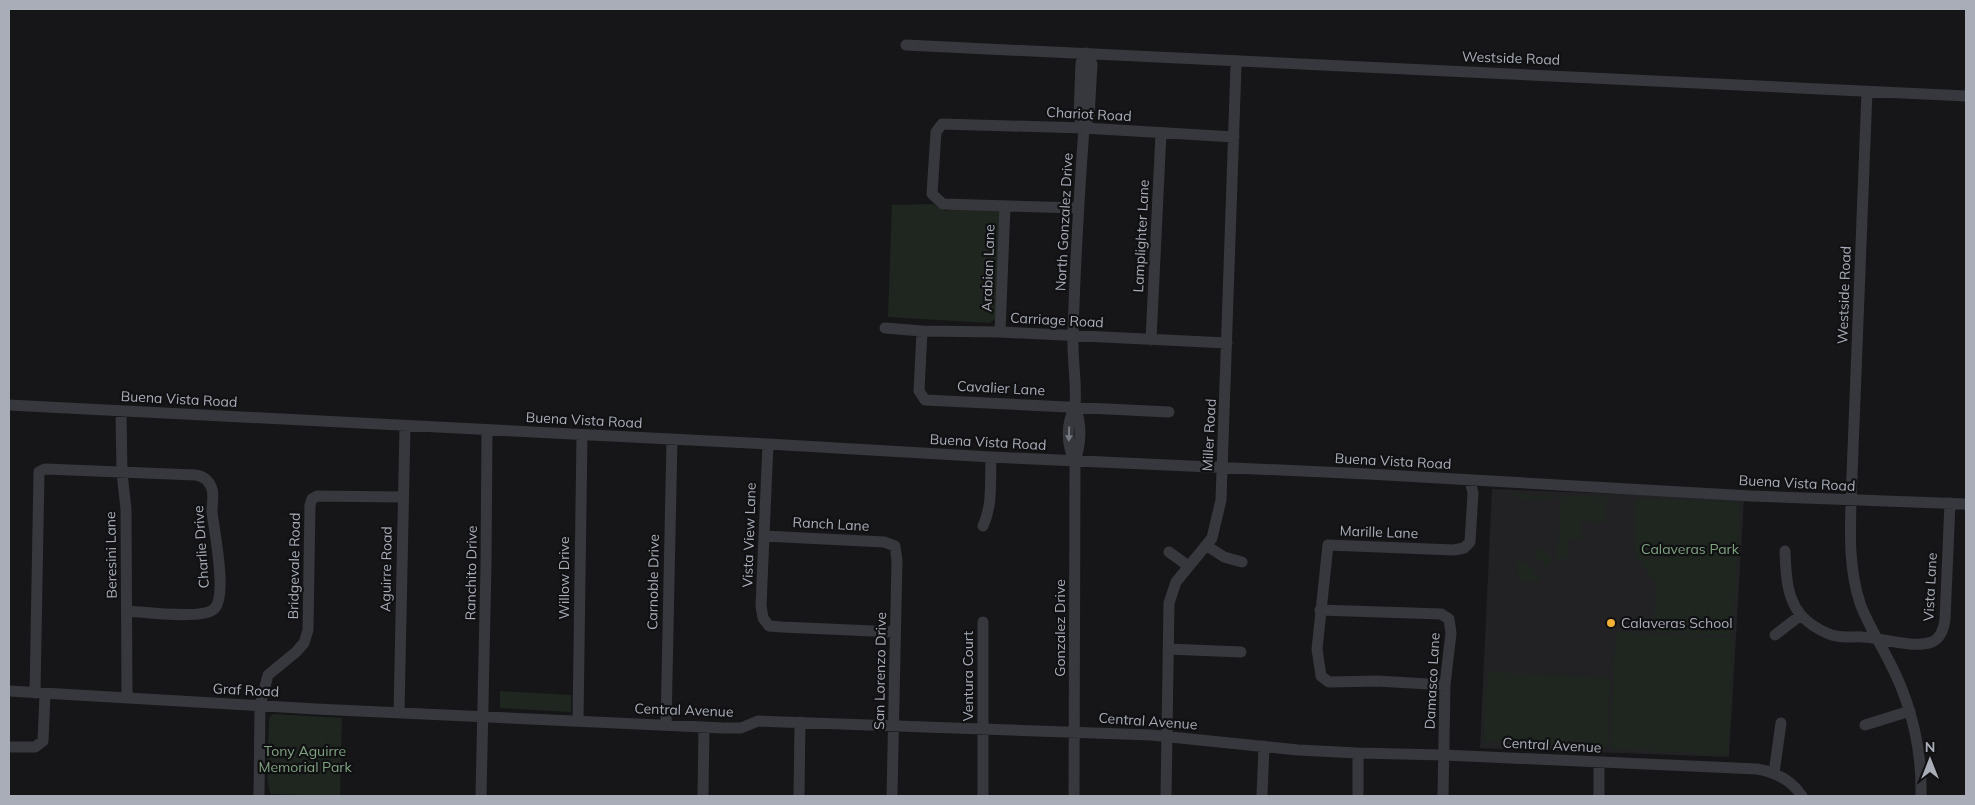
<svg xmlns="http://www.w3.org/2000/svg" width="1975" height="805" font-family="Mulish,sans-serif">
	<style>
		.built { fill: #222225 }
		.green { fill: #1e261f }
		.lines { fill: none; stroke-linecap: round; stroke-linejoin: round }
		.minor { stroke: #37383d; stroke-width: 11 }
		.oneway { fill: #757881 }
		.poi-dot { fill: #f2b134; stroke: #111113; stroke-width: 2 }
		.labels { text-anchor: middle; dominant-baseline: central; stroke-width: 4.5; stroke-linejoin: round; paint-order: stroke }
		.street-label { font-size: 14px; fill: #a8adb8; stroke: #111113 }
		.park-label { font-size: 14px; fill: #7fa381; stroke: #111113 }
		.poi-label { font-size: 14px; fill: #a8adb8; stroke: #111113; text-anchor: start }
	</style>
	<rect width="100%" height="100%" fill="#161618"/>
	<path class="built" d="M1492,489L1744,499L1729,757L1480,748Z"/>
	<path class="green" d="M933,204L946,211L964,206L1002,208L997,318L989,323L888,317L892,205Z
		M1514,493L1534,495L1537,499V495L1560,496C1546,501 1534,500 1519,499Z
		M1561,496L1607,497L1605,522L1581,521V539H1568V558L1558,560Z
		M1635,498L1740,502L1733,636L1654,632L1656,584L1635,555Z
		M1536,549L1544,550L1553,560L1549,563L1548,568L1535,555Z
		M1518,561L1527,563L1543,581H1519Z
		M1616,632L1734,638L1728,755L1610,749Z
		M1488,672L1610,678L1607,748L1483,742Z
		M500,691L571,695V712L500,708Z
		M273,714L342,718L340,796L271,794C264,782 269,734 269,718Z"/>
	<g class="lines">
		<path class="minor" d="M906,45L1966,96
			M1086,53L1092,64L1089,117L1084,128L1079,117L1081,63Z
			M1867,91L1851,501C1850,536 1849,569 1860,603C1867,623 1879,641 1889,661C1911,703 1922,749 1921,796
			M1078,208L943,204L932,194L936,132L942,124L1084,128L1234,137
			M885,328L922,331L1000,332L1227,343
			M922,331L919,391L925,400L1169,412
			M1000,332L1005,206
			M1151,340L1161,133
			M9,405L768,444L991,457L1368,474L1751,496L1966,504
			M1075,407C1077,383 1072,359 1073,335C1075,266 1079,197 1084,128
			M121,412L122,473L126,509L127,698
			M768,444L761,606L763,618L769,626L782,627L895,632
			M983,526C993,504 990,481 991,457
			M764,536L884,542L895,546L897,560L892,796
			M1207,546L1224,557L1242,562
			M1785,551C1786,573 1786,596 1800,614C1807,622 1819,630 1829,634C1840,639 1851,636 1863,637C1884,638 1912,649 1932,642C1941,638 1944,628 1945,619L1950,503
			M1169,552L1187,565
			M1320,610L1441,614L1449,619L1451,633L1445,685L1443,796
			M1775,635L1801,615
			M1168,649L1241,652
			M1445,685L1377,681L1329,682L1321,676L1317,649L1328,545L1454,550L1464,548L1470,542L1473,493L1470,481
			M9,691L316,709L724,728H741L758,721L1151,735L1298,750L1358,753L1444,755L1757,769C1776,772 1791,780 1802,796
			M35,693L39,472L45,469L195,475C203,476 209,480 212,489C214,496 212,504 212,512C214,530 228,597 214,609C202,620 144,612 127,611
			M399,713L405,426
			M578,721L582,435
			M666,725L672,439
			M1865,725L1910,711
			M9,747H35L43,741L45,694
			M1774,773L1781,723
			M259,796L260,706L268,675L296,652L304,643L308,630L310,505L312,499L317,496L402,497
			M481,796L486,565L487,430
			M703,796L704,727
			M799,796L800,722
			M983,796V622
			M1074,796L1075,461C1081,444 1082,424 1075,407C1066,423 1066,445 1075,461
			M1166,796L1169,603L1176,582L1212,538L1221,500L1236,66L1239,61
			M1262,796L1264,746
			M1358,796V753
			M1599,796V763"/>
	</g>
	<defs><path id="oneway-solid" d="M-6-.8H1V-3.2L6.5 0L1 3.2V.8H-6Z" transform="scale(1.25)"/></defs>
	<use class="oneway" href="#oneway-solid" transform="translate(1069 434) rotate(92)"/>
	<circle class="poi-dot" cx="1611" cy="623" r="5"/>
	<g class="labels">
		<g class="street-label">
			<text transform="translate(1511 58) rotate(2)">Westside Road</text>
			<text transform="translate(1089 114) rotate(3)">Chariot Road</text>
			<text transform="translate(1064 222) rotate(-87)">North Gonzalez Drive</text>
			<text transform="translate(1141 236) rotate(-87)">Lamplighter Lane</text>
			<text transform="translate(988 268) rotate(-88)">Arabian Lane</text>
			<text transform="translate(1844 295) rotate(-88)">Westside Road</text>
			<text transform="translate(1057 320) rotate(3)">Carriage Road</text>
			<text transform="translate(1001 388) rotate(3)">Cavalier Lane</text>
			<text transform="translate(179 399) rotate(3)">Buena Vista Road</text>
			<text transform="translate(584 420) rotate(3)">Buena Vista Road</text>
			<text transform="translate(1209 435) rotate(-87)">Miller Road</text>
			<text transform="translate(988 442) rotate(3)">Buena Vista Road</text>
			<text transform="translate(1393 461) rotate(3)">Buena Vista Road</text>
			<text transform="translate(1797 483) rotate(3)">Buena Vista Road</text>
			<text transform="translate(831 524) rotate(3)">Ranch Lane</text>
			<text transform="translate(1379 532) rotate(2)">Marille Lane</text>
			<text transform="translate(749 535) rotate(-88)">Vista View Lane</text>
			<text transform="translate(201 547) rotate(-94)">Charlie Drive</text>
			<text transform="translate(111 555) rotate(-91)">Beresini Lane</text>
			<text transform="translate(294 566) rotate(-89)">Bridgevale Road</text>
			<text transform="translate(386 569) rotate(-89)">Aguirre Road</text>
			<text transform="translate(471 573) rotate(-89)">Ranchito Drive</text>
			<text transform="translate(564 578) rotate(-90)">Willow Drive</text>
			<text transform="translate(653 582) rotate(-89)">Carnoble Drive</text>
			<text transform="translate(1930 587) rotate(-87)">Vista Lane</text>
			<text transform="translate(1060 628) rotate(-90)">Gonzalez Drive</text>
			<text transform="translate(880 671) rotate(-89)">San Lorenzo Drive</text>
			<text transform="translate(968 676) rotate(-90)">Ventura Court</text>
			<text transform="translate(1432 681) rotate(-87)">Damasco Lane</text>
			<text transform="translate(246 690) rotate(3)">Graf Road</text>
			<text transform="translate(684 710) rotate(2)">Central Avenue</text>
			<text transform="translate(1148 721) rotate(4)">Central Avenue</text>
			<text transform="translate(1552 745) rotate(3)">Central Avenue</text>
		</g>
		<g class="park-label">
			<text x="1690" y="549">Calaveras Park</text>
			<text x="305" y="751">Tony Aguirre<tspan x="305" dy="16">Memorial Park</tspan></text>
		</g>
		<g class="poi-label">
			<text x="1621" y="623">Calaveras School</text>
		</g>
	</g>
	<rect width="1975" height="805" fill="none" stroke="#a8adb8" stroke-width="20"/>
	<g transform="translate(1930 760)" stroke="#111113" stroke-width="4" paint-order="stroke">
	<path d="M0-4L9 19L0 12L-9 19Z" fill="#a8adb8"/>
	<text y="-8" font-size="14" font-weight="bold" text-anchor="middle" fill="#a8adb8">N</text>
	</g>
</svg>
